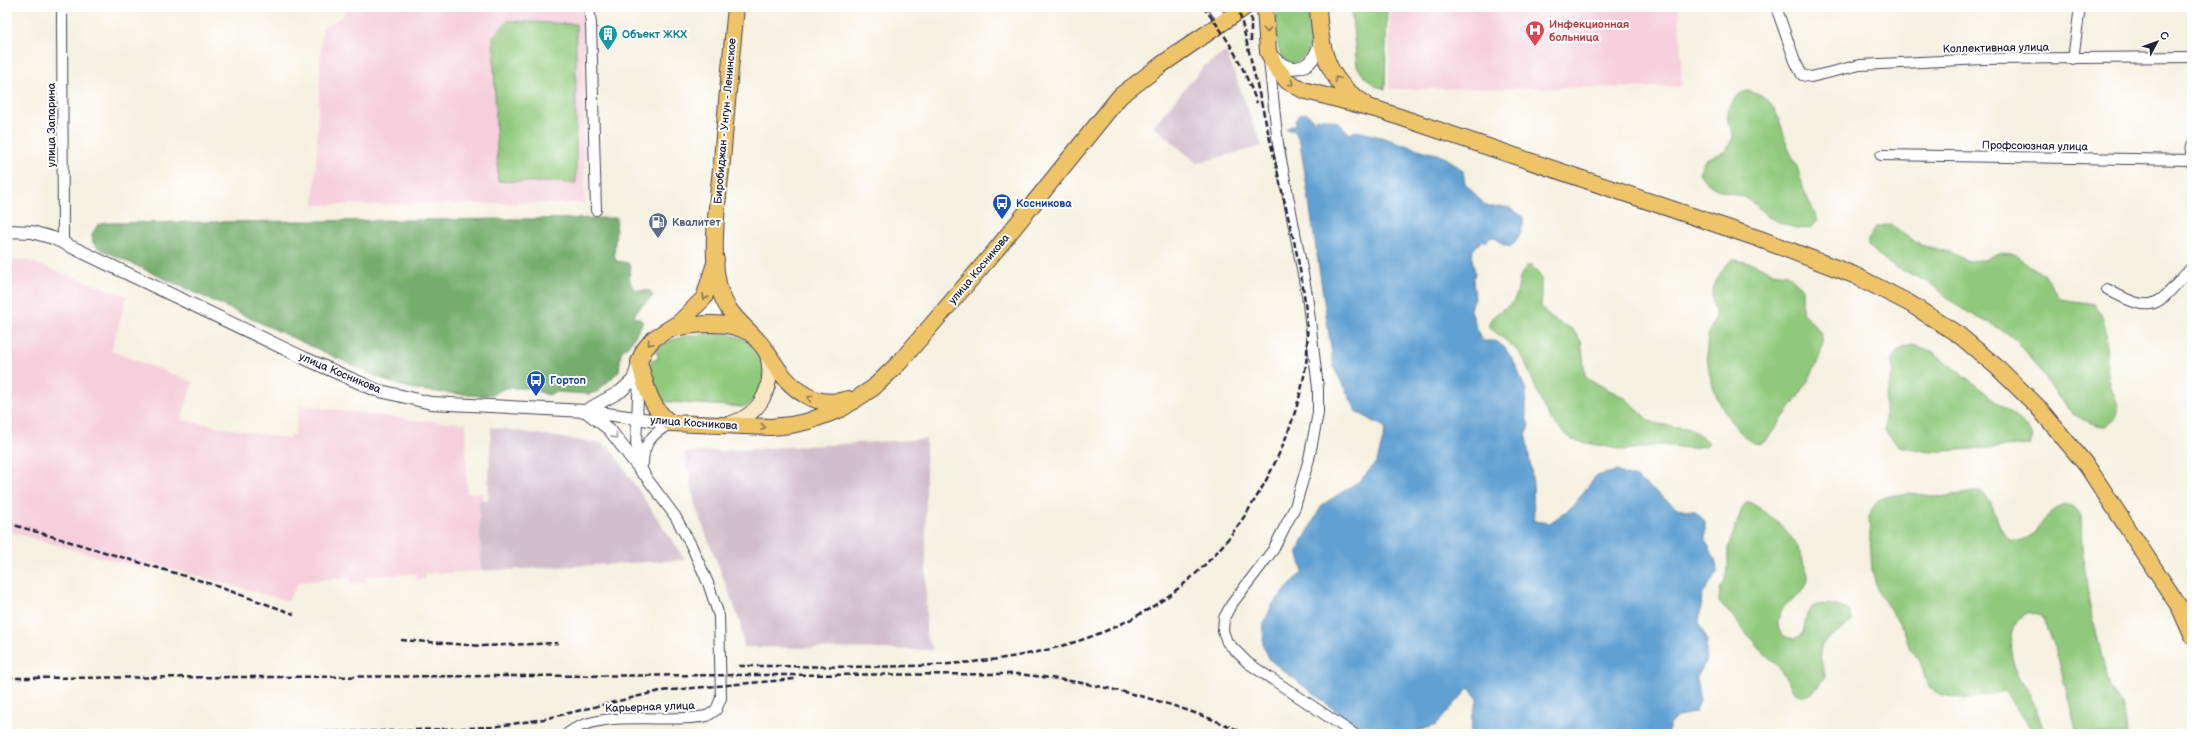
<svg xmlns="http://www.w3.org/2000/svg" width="2199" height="741" font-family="'Balsamiq Sans',sans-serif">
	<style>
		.built { fill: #f5cfdc }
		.industrial { fill: #d1bdcc }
		.green { fill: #90c97c; stroke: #59765c }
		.forest { fill: #74ad6c; stroke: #4b6854 }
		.water { fill: #60a0d2; stroke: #416186 }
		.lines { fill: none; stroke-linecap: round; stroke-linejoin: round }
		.minor-casing { stroke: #424154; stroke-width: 12 }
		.tertiary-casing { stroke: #424154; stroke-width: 14 }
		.secondary-casing { stroke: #424154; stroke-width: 16 }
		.primary-casing { stroke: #424154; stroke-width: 18 }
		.minor { stroke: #fff; stroke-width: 10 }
		.tertiary { stroke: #fff; stroke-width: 12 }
		.secondary { stroke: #f9e7c3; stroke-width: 14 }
		.primary { stroke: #efc469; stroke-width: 16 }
		.rail { stroke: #22223b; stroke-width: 2.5; stroke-dasharray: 6 3; stroke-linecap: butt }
		.oneway { stroke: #887352 }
		.oneway2 { stroke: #9c9ca7 }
		.labels { text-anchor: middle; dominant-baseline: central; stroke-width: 4; stroke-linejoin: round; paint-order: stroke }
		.health-label { font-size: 11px; font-weight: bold; fill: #be3a42; stroke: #fff; text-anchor: start }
		.culture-label { font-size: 11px; font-weight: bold; fill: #0d838f; stroke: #fff; text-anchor: start }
		.street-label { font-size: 11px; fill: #22223b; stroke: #fff }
		.transit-label { font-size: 11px; font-weight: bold; fill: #164399; stroke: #fff; text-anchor: start }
		.service-label { font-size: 11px; font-weight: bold; fill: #4e5e75; stroke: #fff; text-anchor: start }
	</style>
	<rect width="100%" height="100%" fill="#fff"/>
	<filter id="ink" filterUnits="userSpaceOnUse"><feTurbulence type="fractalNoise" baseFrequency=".025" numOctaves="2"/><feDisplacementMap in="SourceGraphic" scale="8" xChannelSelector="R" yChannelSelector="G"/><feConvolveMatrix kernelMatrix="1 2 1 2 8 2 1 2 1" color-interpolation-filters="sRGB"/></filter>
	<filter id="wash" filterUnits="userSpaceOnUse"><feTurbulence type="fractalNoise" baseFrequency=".012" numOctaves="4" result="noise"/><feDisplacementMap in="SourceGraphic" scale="16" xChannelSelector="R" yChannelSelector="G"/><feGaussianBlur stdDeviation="0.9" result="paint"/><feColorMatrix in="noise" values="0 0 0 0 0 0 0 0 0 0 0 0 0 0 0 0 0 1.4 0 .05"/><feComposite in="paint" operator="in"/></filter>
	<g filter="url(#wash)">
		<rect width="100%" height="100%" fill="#f5f0df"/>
		<path class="built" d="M344,7H583L585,203L314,205L322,28L343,17Z
			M1390,7H1679L1682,87L1389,89Z
			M7,260H25L127,296L111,351L193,382L181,420L289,439L290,436H294L300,405L414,420L466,423L467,493H483V500H479L481,571L425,574V579L416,580V574L366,576L367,583L351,584L350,577L299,582L288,601L150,563L147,570L7,531Z"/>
		<path class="industrial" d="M1226,52L1262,146L1197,163L1153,126L1204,66Z
			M491,427L604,444L606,448L609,446L685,560L481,571L479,500H488Z
			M926,439V636L934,650L744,647L740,623L733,603L695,506L685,453Z"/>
		<path class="green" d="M1277,7H1307C1309,27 1318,56 1292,63L1282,58C1275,41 1276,25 1277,7Z
			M1351,7H1387L1385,89L1375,86L1363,75L1357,66Z
			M508,21L576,24V183L498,181L493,36Z
			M1748,91C1780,99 1779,125 1789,150C1791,155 1794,159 1796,164C1799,171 1800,180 1803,187C1806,199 1814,209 1818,221L1811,228C1798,231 1779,223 1767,216C1762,212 1757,205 1751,201C1731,188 1715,197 1699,173L1705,160C1711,155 1723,155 1727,149C1729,146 1733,138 1733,134C1732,130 1729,126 1728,122C1726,109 1734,93 1748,91Z
			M1890,224L1920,245L1950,252L1968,261L1984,260L1999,253L2015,254L2034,269L2043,273L2060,299L2095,304C2114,332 2102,350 2109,380C2111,390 2118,401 2118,410C2118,418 2111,422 2105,426C2060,424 2043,363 2013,338C1999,326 1981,320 1966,311C1954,305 1945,294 1935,287C1919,276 1899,271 1884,260C1878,255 1873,250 1868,245V240L1876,227Z
			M1732,259L1754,264L1772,272L1787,274L1802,288V312C1809,320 1820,328 1822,339C1826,365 1781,420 1765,442C1754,447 1747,439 1740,432C1717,408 1703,369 1708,337C1709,330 1714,324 1715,317C1716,310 1712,302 1712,295C1714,280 1722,270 1732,259Z
			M1527,266H1532L1541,277V306L1550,318L1572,329L1581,341L1585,375L1588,379L1625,398L1648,420L1657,424L1692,429L1709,443L1706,446L1689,448L1659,445L1624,450L1572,440L1552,421L1544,408L1524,359L1514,347L1489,327C1494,308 1508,310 1514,300C1521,289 1516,277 1527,266Z
			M719,333C733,335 752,339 760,352C768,369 763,402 742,407L655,401L647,371L652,360L658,359V353L654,352C672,334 695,335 719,333Z
			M1913,345L1932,351L2020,420L2033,436L2030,445L1929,452L1899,446L1885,431V399L1894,371L1891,362C1896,350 1901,348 1913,345Z
			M1980,491C1996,503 1996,526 2008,541C2040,545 2040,512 2064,504L2074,508L2081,516L2082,547L2089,603L2110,689L2122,704L2128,734H2077L2058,657L2042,616L2027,612C2005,624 2008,654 2018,675C2022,682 2027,689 2031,696C2037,708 2040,722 2045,734H2032L2026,721L2004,691L1971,699L1941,695L1928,687L1920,661L1910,649L1904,630L1878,592L1872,571L1869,518L1872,509L1878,500L1888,496L1909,493L1941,497Z
			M1748,501C1775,518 1792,530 1803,561C1804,566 1809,573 1808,579C1806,599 1777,599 1778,625C1779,635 1786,638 1795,639L1803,634C1804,628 1805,621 1807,615C1813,597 1839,606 1850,611L1852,620C1844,631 1820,638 1820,653C1820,661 1825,670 1825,678L1813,693L1804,696L1795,693L1778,666L1759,648L1719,601L1720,589L1726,579L1728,568V548L1742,509Z"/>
		<path class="forest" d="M617,218L614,254L616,261L628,263L631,267C629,277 628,282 635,290L650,291L653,296L636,311L634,318H639L643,322C636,334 632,343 621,352L619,371L597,392L588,394L555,392L548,395L529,388H505L494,394L481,396L417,390L389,382L100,249L93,243L92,234L98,225L104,223Z"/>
		<path class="water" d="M1307,113L1315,122L1316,119H1328L1338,122L1350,134L1355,131C1374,134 1390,140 1408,146C1434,155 1442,151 1463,171L1465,183L1484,204L1489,207L1500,206L1510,208L1523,217C1526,226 1517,241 1510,247L1504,245L1494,237L1489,238L1486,242L1482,240L1473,250L1472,259L1475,272L1473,281L1475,298L1470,308L1480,337L1483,341H1496L1505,348L1516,366L1526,391V417L1529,425L1526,436L1533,483L1534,521L1550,523L1572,507L1596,476L1616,471L1638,479L1677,508L1695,511L1705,521V539L1715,559L1718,571L1702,596L1699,624L1707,640L1705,663L1696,679L1700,700L1695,713L1678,716L1669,725V734H1471L1472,716L1478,699L1469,688L1436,725L1408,734H1373L1345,718L1270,660L1263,645L1264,623L1272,605L1303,571L1297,552L1322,505L1361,480L1377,461L1386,428L1357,412L1334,368L1300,142L1295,131L1286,129L1296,123L1295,120L1301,114Z"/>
	</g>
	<g filter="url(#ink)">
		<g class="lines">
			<g class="minor-casing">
				<path id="minor" d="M62,7L63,243
					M589,7L591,24L596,210
					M1213,7L1224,21
					M1776,7L1795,61L1802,75L1811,77L1860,65L1983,59L2192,57
					M2073,59L2080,7
					M1269,60L1278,144L1307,295L1318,388V413L1309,459L1295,507L1273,550L1231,605L1224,618L1223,631L1227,642L1248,663L1354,734
					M2192,145L2190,160L2192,164
					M1881,155L2192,160
					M2107,289C2157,318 2158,303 2192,267
					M643,463C643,442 654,433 671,423
					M567,734C599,708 667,724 707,716L716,710L721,698L719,616L708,583L691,545L675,516L643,473L636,444L639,374"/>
			</g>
			<g class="tertiary-casing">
				<path id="tertiary" d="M1273,57C1294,79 1319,65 1320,37
					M7,231L32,232L53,238L304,358L376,390L431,403L585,411L671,423
					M585,411L621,391L633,380L639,362
					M588,413L609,429L643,473"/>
			</g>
			<g class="secondary-casing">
				<path id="secondary" d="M728,424C762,415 775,386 767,354"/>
			</g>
			<g class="primary-casing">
				<path id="primary" d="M736,7C731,58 726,110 722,161C718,197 708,263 722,296C729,315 745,326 758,341C764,347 768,354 772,360C789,388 814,410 848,399
					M1265,7L1268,52L1275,66L1287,81L1303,90L1379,110L1760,239L1854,275L1909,303L1959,335L1998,368L2037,406L2087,466L2180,608L2192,635
					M1318,7C1320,46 1326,81 1363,102
					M716,260L704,298L680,322L653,339L644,350L639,362C646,385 650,409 671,423L771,427L791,425L809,421L841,409L873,388L899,363L995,251L1120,96L1161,65L1245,7
					M673,328C696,324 727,320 748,332"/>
			</g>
			<use href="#minor" class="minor"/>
			<use href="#tertiary" class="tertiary"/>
			<use href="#secondary" class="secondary"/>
			<use href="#primary" class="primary"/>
			<path class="rail" d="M1203,7C1228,36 1244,68 1257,103
				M1251,41V7
				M7,523L205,582L294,614
				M401,640L482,646L558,643
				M739,666C927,665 1136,691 1251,506C1278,464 1303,404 1307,354C1310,298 1294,241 1281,187C1267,127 1253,67 1238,7
				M7,678L1017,674C1097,682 1174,701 1247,734
				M199,734L393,731L492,727L544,719L660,691L795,679"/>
		</g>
		<defs><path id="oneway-chevron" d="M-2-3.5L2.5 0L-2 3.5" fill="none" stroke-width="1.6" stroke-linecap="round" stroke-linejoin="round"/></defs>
		<g class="oneway">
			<use href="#oneway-chevron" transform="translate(1267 30) rotate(87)"/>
			<use href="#oneway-chevron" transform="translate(1337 79) rotate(-127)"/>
			<use href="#oneway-chevron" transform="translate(1291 83) rotate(34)"/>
			<use href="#oneway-chevron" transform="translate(705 297) rotate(121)"/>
			<use href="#oneway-chevron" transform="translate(650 343) rotate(131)"/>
			<use href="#oneway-chevron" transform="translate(810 398) rotate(-155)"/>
			<use href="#oneway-chevron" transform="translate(763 427) rotate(2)"/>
		</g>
		<use class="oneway2" href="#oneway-chevron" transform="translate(615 436) rotate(50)"/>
	</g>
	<defs>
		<g id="hospital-pin" transform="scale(1)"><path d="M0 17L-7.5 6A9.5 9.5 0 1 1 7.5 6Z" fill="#e0444e" stroke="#fff"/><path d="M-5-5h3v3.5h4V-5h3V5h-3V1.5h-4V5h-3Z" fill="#fff"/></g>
		<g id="building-pin" transform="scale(1)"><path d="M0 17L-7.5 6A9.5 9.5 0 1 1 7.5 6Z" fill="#0f9aa8" stroke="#fff"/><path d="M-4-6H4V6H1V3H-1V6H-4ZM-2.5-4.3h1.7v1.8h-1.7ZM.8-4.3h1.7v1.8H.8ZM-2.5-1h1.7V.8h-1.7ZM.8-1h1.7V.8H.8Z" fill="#fff"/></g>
		<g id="bus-pin" transform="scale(1)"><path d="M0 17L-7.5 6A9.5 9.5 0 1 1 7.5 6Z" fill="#1a4fb4" stroke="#fff"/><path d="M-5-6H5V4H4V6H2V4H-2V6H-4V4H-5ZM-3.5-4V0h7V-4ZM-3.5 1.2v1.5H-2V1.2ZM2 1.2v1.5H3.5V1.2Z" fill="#fff"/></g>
		<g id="fuel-pin" transform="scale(1)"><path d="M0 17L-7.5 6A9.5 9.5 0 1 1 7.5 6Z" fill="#5c6f8a" stroke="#fff"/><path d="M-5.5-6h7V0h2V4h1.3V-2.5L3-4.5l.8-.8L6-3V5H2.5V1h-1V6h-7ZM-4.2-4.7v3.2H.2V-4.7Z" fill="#fff"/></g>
	</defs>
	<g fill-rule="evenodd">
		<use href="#hospital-pin" x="1535" y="30"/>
		<use href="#building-pin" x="608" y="34"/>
		<use href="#bus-pin" x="1002" y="203"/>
		<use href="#fuel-pin" x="658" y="222"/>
		<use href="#bus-pin" x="536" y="380"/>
	</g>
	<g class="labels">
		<g class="health-label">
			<text x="1549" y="24">Инфекционная<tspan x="1549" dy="13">больница</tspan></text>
		</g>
		<g class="culture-label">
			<text x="622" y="34">Объект ЖКХ</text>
		</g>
		<g class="street-label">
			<text transform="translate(1996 48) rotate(-1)">Коллективная улица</text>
			<text transform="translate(725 121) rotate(-85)">Биробиджан - Унгун - Ленинское</text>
			<text transform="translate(51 125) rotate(-90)">улица Запарина</text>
			<text transform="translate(2035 146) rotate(1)">Профсоюзная улица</text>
			<text transform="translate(979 269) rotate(-50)">улица Косникова</text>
			<text transform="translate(340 373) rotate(23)">улица Косникова</text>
			<text transform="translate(694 423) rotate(4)">улица Косникова</text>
			<text transform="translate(650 707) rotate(-2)">Карьерная улица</text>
		</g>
		<g class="transit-label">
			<text x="1016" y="203">Косникова</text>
			<text x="550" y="380">Гортоп</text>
		</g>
		<g class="service-label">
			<text x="672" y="222">Квалитет</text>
		</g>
	</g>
	<rect width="2199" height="741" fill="none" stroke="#fff" stroke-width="24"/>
	<g transform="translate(2157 42) rotate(49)" stroke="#ffffff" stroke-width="3" paint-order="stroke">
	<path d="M0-3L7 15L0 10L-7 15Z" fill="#22223b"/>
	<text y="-6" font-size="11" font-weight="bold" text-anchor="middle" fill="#22223b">С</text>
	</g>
</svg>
